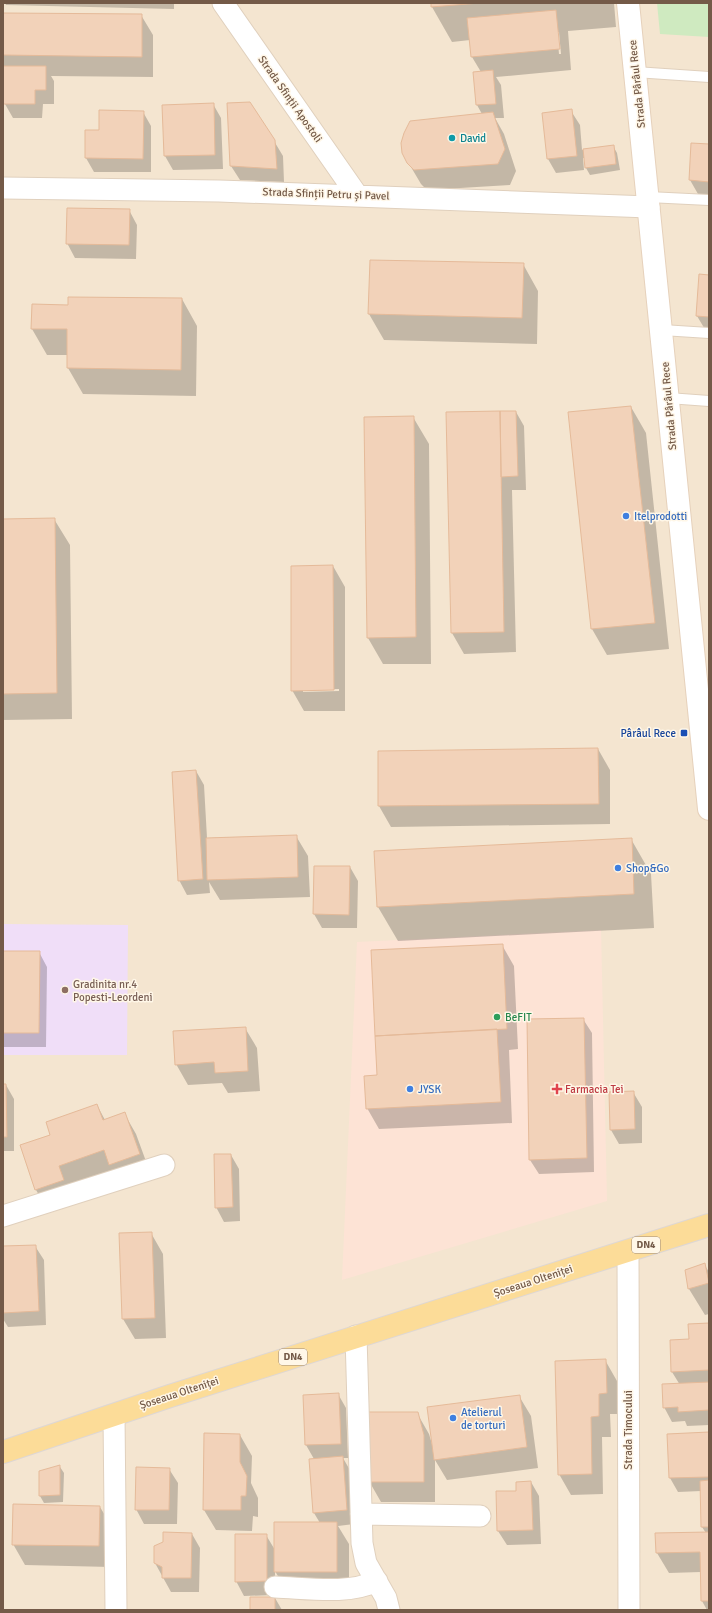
<svg xmlns="http://www.w3.org/2000/svg" width="712" height="1613" font-family="Signika,sans-serif">
	<style>
		.residential { fill: #f4e5d0 }
		.commercial { fill: #fde3d5 }
		.education { fill: #f0def8 }
		.green { fill: #cfeac0 }
		.shadow { fill: #0003; fill-rule: evenodd }
		.building { fill: #f2d2b9; stroke: #e5ba99 }
		.lines { fill: none; stroke-linecap: round; stroke-linejoin: round }
		.lane-casing { stroke: #e0d0bd; stroke-width: 12 }
		.street-casing { stroke: #e0d0bd; stroke-width: 23 }
		.secondary-casing { stroke: #e6d1bb; stroke-width: 24 }
		.primary-casing { stroke: #ded7d3; stroke-width: 24 }
		.lane { stroke: #fff; stroke-width: 10 }
		.street { stroke: #fff; stroke-width: 21 }
		.secondary { stroke: #fff; stroke-width: 22 }
		.primary { stroke: #fcdc98; stroke-width: 22 }
		.culture-dot { fill: #0f9aa8; stroke: #fff7e8; stroke-width: 1.5 }
		.shop-dot { fill: #3f7fe0; stroke: #fff7e8; stroke-width: 1.5 }
		.transit-dot { fill: #1a4fb4; stroke: #fff7e8; stroke-width: 1.5 }
		.education-dot { fill: #8d6e63; stroke: #fff7e8; stroke-width: 1.5 }
		.leisure-dot { fill: #2e9e5b; stroke: #fff7e8; stroke-width: 1.5 }
		.health-dot { fill: #e0444e; stroke: #fff7e8; stroke-width: 1.5 }
		.labels { text-anchor: middle; dominant-baseline: central; stroke-width: 3; stroke-linejoin: round; paint-order: stroke }
		.shield { fill: #fff7e8; stroke: #9e8978; stroke-width: 1 }
		.shield-label { font-size: 10px; font-weight: bold; fill: #745a48 }
		.street-label { font-size: 11px; fill: #745a48; stroke: #fff7e8 }
		.culture-label { font-size: 11px; fill: #0d838f; stroke: #fff7e8; text-anchor: start }
		.shop-label { font-size: 11px; fill: #366cbe; stroke: #fff7e8; text-anchor: start }
		.transit-label { font-size: 11px; fill: #164399; stroke: #fff7e8; text-anchor: end }
		.education-label { font-size: 11px; fill: #785e54; stroke: #fff7e8; text-anchor: start }
		.leisure-label { font-size: 11px; fill: #27864d; stroke: #fff7e8; text-anchor: start }
		.health-label { font-size: 11px; fill: #be3a42; stroke: #fff7e8; text-anchor: start }
	</style>
	<rect width="100%" height="100%" fill="#fcf3e1"/>
	<path class="residential" d="M3,3H709V1610H3Z"/>
	<path class="commercial" d="M601,930L607,1201L342,1280L357,942Z"/>
	<path class="education" d="M3,924L128,925L127,1055H3Z"/>
	<path class="green" d="M657,3H709V37L660,34Z"/>
	<path class="shadow" d="M5,3H174V9L6,5Z
		M432,3H614L616,27L568,31L571,70L496,77L501,85L504,118H495L504,134L516,171L510,185L427,190L421,184L408,162L482,114L477,105L481,72L472,57L470,40L452,42L432,7ZM557,32H559L561,54H559Z
		M3,14L141,15L153,35V77L51,76L54,81V104H43L42,118H13L5,104H3Z
		M213,104L221,118L223,169L173,170L165,156L164,106Z
		M571,111L580,125L582,150L613,146L617,153L620,170L590,175L586,168L585,158H583L584,170L556,173L548,159Z
		M143,112L151,126V172H94L86,158L99,131Z
		M274,141L283,156L284,182L240,180L231,166Z
		M692,144L709,145V201H702L690,180Z
		M129,210L137,225L136,259L75,258L67,243Z
		M523,264L538,291L537,344L384,340L369,314Z
		M700,276H709V336L697,316Z
		M182,299L197,326L196,396L83,394L68,368V355H47L32,329L69,306Z
		M631,407L646,433L669,649L607,655L592,629L569,413Z
		M516,412L524,426L526,490H512L516,652L464,654L452,633Z
		M413,417L429,444L431,664H383L368,638Z
		M54,519L70,545L72,719L3,720V520Z
		M333,566L345,587V711H304L292,690ZM339,689V691L303,692V690Z
		M598,749L610,770V824L391,827L379,806V752Z
		M196,771L204,785L207,838L296,836L308,856L310,897L220,900L209,882L210,893L187,895L179,880Z
		M631,839L651,874L654,928L398,941L378,907Z
		M350,867L358,881L357,928H322L314,914Z
		M502,945L514,966L518,1049L509,1050L512,1123L379,1129L367,1108L378,1076Z
		M3,952H39L47,967L46,1047H3Z
		M583,1019L592,1033L594,1172L539,1174L530,1160Z
		M245,1028L257,1048L260,1091L228,1093L222,1083L188,1085L176,1064Z
		M3,1085H6L14,1099V1151H3Z
		M633,1092L642,1107V1143L619,1144L611,1130Z
		M97,1105L105,1120L124,1113L136,1134L151,1175L48,1210L36,1190L21,1146L51,1135Z
		M231,1155L239,1169L240,1221L224,1222L216,1207Z
		M151,1233L163,1254L166,1338L135,1339L123,1319Z
		M35,1246L44,1260L46,1325L8,1327L3,1319V1247Z
		M704,1264L709,1272V1314L705,1315L689,1289L686,1270Z
		M709,1324V1425L687,1426L685,1421L672,1422L664,1407L680,1385L672,1372L690,1340Z
		M605,1360L617,1381L618,1414H610L611,1437H602L603,1494L571,1495L559,1474Z
		M338,1394L346,1408L348,1458H343L351,1472L354,1524L338,1526L349,1544V1593L287,1592L275,1571V1595L244,1596L236,1581L266,1535L275,1550L320,1523L314,1513V1459L306,1445Z
		M519,1396L531,1416L538,1468L447,1480L435,1460V1502H381L369,1481L417,1413L429,1434L432,1444Z
		M709,1433V1610H707L702,1601L701,1572L669,1573L657,1553L706,1533L702,1527L701,1491L678,1492L670,1478Z
		M240,1435L252,1456L251,1483L258,1498V1517L253,1516L252,1531L216,1530L204,1510Z
		M60,1467L64,1473L63,1502L44,1503L40,1496Z
		M169,1469L178,1483L177,1524H144L136,1509Z
		M531,1482L539,1496L541,1544L507,1545L498,1531L517,1492Z
		M100,1507L112,1527L111,1567L25,1565L13,1544Z
		M192,1534L200,1548L199,1592H171L155,1563Z
		M275,1598L282,1610H251Z"/>
	<path class="building" d="M431,3H480L431,7Z
		M556,10L560,49L471,57L467,18Z
		M3,13L142,14V57L3,55Z
		M3,66H46V90H35V104H3Z
		M493,70L496,104L476,105L473,72Z
		M250,102L275,140L277,169L230,166L227,103Z
		M214,103L215,155L164,156L162,105Z
		M572,109L577,156L547,159L542,113Z
		M99,110L144,111L143,159L85,158V130H99Z
		M493,112L505,149L498,164L414,170L407,163L402,153L401,143L404,133L410,121Z
		M691,143L709,144V182L689,180Z
		M614,145L616,164L585,168L583,149Z
		M67,208L130,209L129,245L66,244Z
		M370,260L524,263L522,318L368,314Z
		M699,274L709,275V317L696,316Z
		M68,297L182,298L181,370L67,368V329H31L32,304L68,305Z
		M631,406L655,623L591,629L568,412Z
		M500,411L504,632L451,633L446,412Z
		M500,411H516L518,476L501,477Z
		M414,416L416,637L367,638L364,417Z
		M55,518L57,693L3,694V519Z
		M333,565L334,690L291,691V566Z
		M598,748L599,804L378,806V751Z
		M196,770L203,879L178,881L172,772Z
		M297,835L298,877L207,880L206,838Z
		M632,838L634,894L377,907L374,851Z
		M314,866H350L349,915L313,914Z
		M503,944L507,1029L375,1036L371,950Z
		M3,951H40L39,1033H3Z
		M584,1018L587,1158L529,1160L527,1019Z
		M246,1027L248,1071L215,1073L214,1062L175,1065L173,1031Z
		M497,1029L501,1102L366,1109L364,1076L377,1075L375,1036Z
		M3,1084H6L7,1137H3Z
		M634,1091L635,1129L610,1130L609,1092Z
		M97,1104L103,1120L125,1112L140,1154L109,1165L104,1150L59,1166L64,1180L35,1190L20,1145L50,1135L46,1122Z
		M214,1154H231L233,1207L215,1208Z
		M152,1232L155,1318L122,1319L119,1233Z
		M36,1245L39,1311L3,1313V1246Z
		M705,1263L709,1283L688,1289L685,1270Z
		M709,1323V1370L671,1372L670,1340L689,1339L688,1324Z
		M606,1359L607,1393L599,1394V1416L591,1417L592,1474L558,1475L555,1361Z
		M709,1382V1410L678,1412V1407L663,1408L662,1384Z
		M339,1393L341,1444L305,1445L303,1395Z
		M520,1395L527,1447L434,1460L427,1407Z
		M368,1412H418L424,1435V1482H368Z
		M709,1432V1477L669,1478L667,1434Z
		M204,1433L240,1434V1462L247,1476L246,1496H241V1510H203Z
		M343,1456L347,1510L313,1513L309,1459Z
		M60,1465V1495L39,1496V1471Z
		M136,1467L170,1468L169,1510H135Z
		M709,1480V1527H701L700,1481Z
		M531,1481L533,1530L497,1531L496,1491H516V1482Z
		M13,1504L100,1506L99,1546L12,1545Z
		M274,1522H337V1572H274Z
		M163,1532L192,1533L191,1578H162V1567L154,1563V1546L163,1542Z
		M709,1532V1601H701L700,1552L656,1553L655,1533Z
		M235,1534H267V1581L235,1582Z
		M250,1597H275V1610H250Z"/>
	<g class="lines">
		<g class="lane-casing">
			<path id="lane" d="M635,72L709,77
				M648,197L709,200
				M662,330L709,333
				M668,398L709,401"/>
		</g>
		<g class="street-casing">
			<path id="street" d="M223,3L357,195
				M3,188L219,191L649,207
				M3,1216L164,1165
				M628,1251L629,1610
				M356,1336L362,1543L366,1563L386,1598L389,1610
				M114,1415L116,1610
				M361,1514L480,1516
				M275,1587C307,1588 348,1595 377,1581"/>
		</g>
		<g class="secondary-casing">
			<path id="secondary" d="M628,3L709,809"/>
		</g>
		<g class="primary-casing">
			<path id="primary" d="M3,1452L170,1396L709,1225"/>
		</g>
		<use href="#lane" class="lane"/>
		<use href="#street" class="street"/>
		<use href="#secondary" class="secondary"/>
		<use href="#primary" class="primary"/>
	</g>
	<circle class="culture-dot" cx="452" cy="138" r="4"/>
	<g class="shop-dot">
		<circle cx="626" cy="516" r="4"/>
		<circle cx="618" cy="868" r="4"/>
		<circle cx="410" cy="1089" r="4"/>
		<circle cx="453" cy="1418" r="4"/>
	</g>
	<rect class="transit-dot" x="680" y="729" width="8" height="8" rx="2"/>
	<circle class="education-dot" cx="65" cy="990" r="4"/>
	<circle class="leisure-dot" cx="497" cy="1017" r="4"/>
	<path class="health-dot" d="M555 1083h4v4h4v4h-4v4h-4v-4h-4v-4h4z"/>
	<g class="labels">
		<g class="shield">
			<rect x="632" y="1237" width="28" height="16" rx="3"/>
			<rect x="279" y="1349" width="28" height="16" rx="3"/>
		</g>
		<g class="shield-label">
			<text x="646" y="1245">DN4</text>
			<text x="293" y="1357">DN4</text>
		</g>
		<g class="street-label">
			<text transform="translate(637 84) rotate(-96)">Strada Pârâul Rece</text>
			<text transform="translate(290 99) rotate(55)">Strada Sfinții Apostoli</text>
			<text transform="translate(326 194) rotate(2)">Strada Sfinții Petru și Pavel</text>
			<text transform="translate(669 406) rotate(-95)">Strada Pârâul Rece</text>
			<text transform="translate(533 1281) rotate(-18)">Șoseaua Olteniței</text>
			<text transform="translate(179 1393) rotate(-18)">Șoseaua Olteniței</text>
			<text transform="translate(628 1430) rotate(-90)">Strada Timocului</text>
		</g>
		<g class="culture-label">
			<text x="460" y="138">David</text>
		</g>
		<g class="shop-label">
			<text x="634" y="516">Itelprodotti</text>
			<text x="626" y="868">Shop&amp;Go</text>
			<text x="418" y="1089">JYSK</text>
			<text x="461" y="1412">Atelierul<tspan x="461" dy="13">de torturi</tspan></text>
		</g>
		<g class="transit-label">
			<text x="676" y="733">Pârâul Rece</text>
		</g>
		<g class="education-label">
			<text x="73" y="984">Gradinita nr.4<tspan x="73" dy="13">Popesti-Leordeni</tspan></text>
		</g>
		<g class="leisure-label">
			<text x="505" y="1017">BeFIT</text>
		</g>
		<g class="health-label">
			<text x="565" y="1089">Farmacia Tei</text>
		</g>
	</g>
	<rect width="712" height="1613" fill="none" stroke="#745a48" stroke-width="8"/>
</svg>
